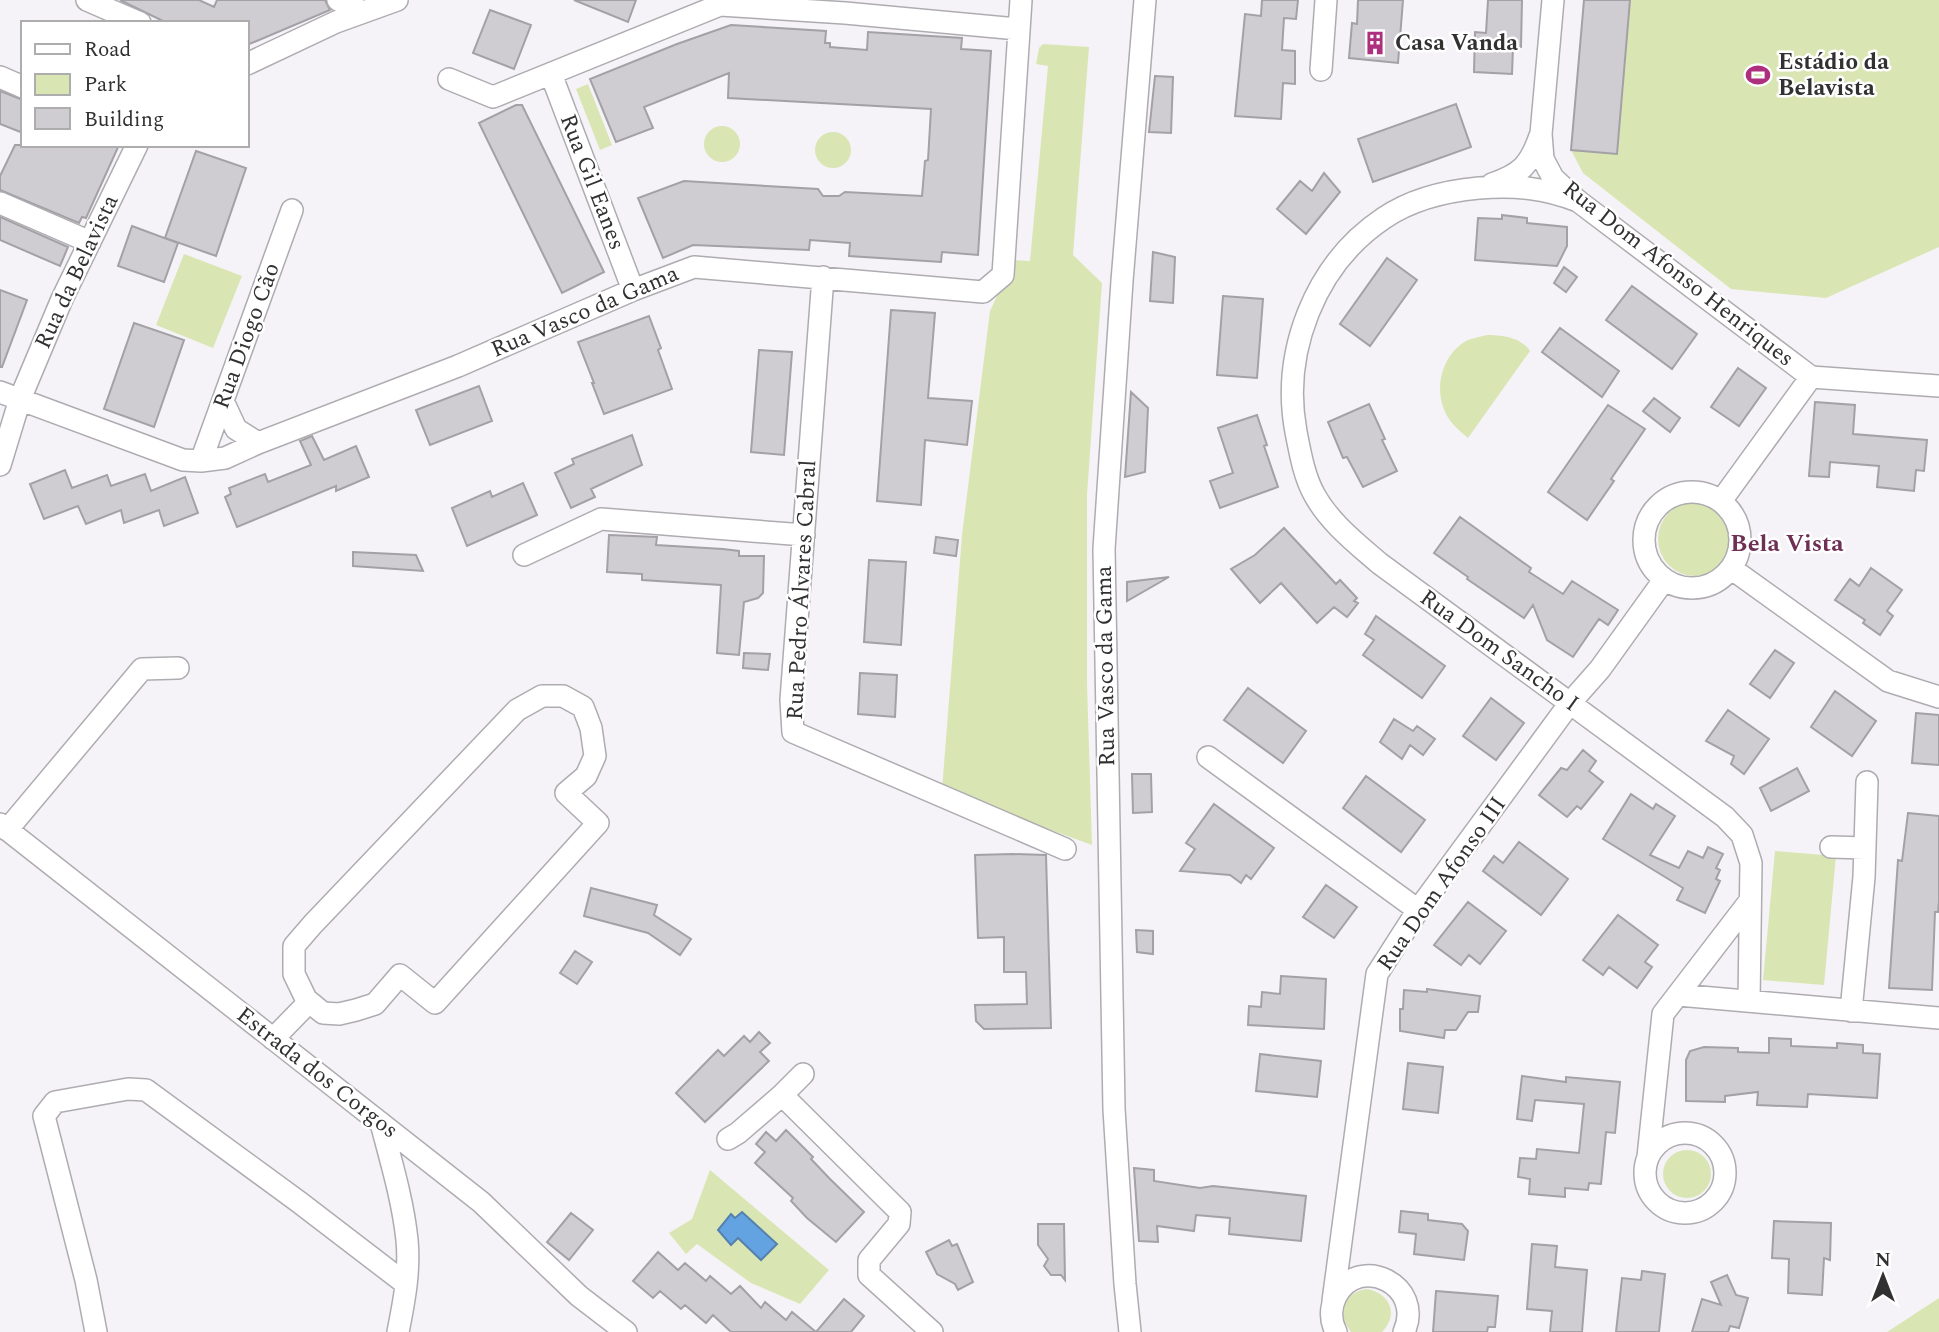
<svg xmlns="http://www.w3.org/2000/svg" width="1939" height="1332" font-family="Spectral,serif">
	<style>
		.green { fill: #d9e6b3 }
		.water { fill: #64a3e2; stroke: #5581ad; stroke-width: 2 }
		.building { fill: #d0cdd2; stroke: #a3a1a5; stroke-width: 2 }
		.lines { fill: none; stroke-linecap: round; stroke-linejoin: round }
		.minor-casing { stroke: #afacb1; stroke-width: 24 }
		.minor { stroke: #fff; stroke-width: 21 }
		.labels { text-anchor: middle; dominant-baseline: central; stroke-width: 5; stroke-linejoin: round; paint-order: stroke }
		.poi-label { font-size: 23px; font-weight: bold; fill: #323132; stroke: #fff; text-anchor: start }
		.street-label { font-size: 23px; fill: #323132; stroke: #fff }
		.neighbourhood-label { font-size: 24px; font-weight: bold; fill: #6f3055; stroke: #fff }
	</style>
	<rect width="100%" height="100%" fill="#f5f3f7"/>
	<path class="green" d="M1584,0H1939V247L1826,298L1731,289L1583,173L1571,150Z
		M1043,44L1089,47L1073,255L1102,283L1087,495V683L1092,845L942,790L962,535L990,311L1014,260L1030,261L1048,66L1036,64L1039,48Z
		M588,84L612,145L600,150L576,89Z
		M704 144a18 18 0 1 1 36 0a18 18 0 1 1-36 0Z
		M815 150a18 18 0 1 1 36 0a18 18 0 1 1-36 0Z
		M184,254L242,276L213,348L156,325Z
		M1487,335C1502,335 1521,337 1530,351L1468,438C1460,431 1451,424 1446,414C1433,389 1442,355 1466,341C1472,338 1480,337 1487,335Z
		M1658 539a37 37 0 1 1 74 0a37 37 0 1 1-74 0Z
		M1775,851L1836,856L1824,985L1763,980Z
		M1663 1174a24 24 0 1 1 48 0a24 24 0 1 1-48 0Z
		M710,1170L829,1270L800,1304L751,1283L697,1244L686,1254L669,1233L692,1219Z
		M1366,1289C1389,1292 1400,1314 1382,1332H1351C1337,1315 1342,1293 1366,1289Z
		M1939,1298V1332H1887Z"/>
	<path class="water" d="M742,1212L777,1244L761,1260L738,1238L731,1245L718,1230L731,1214L735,1218Z"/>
	<path class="building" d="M120,0H199L214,7L217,0H325L330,10L247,45V23H167Z
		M574,0H636L628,22Z
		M1262,0H1298L1296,19L1284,18L1282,50L1295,51V84L1283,83L1281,119L1235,116L1245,14L1261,16Z
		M1358,0H1403L1398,63L1349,58L1352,23L1357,24Z
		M1488,0H1522L1521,47H1513L1512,74L1474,72L1475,32L1486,33Z
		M1584,0H1630L1617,154L1571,150Z
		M490,10L531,25L514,69L473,53Z
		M731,25L826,31L825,43H830V47L867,50L868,32L962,38L961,49L991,51L978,255L942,252L941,262L849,256L850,243L810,240L809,250L693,245L663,258L638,198L684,181L818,189L823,196H839L845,192L922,196L925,161L928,160L931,109L728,98L729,73L644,107L653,128L616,142L590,79L677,44Z
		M1155,76L1173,77L1171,133L1149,132Z
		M0,91L23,100V133L0,124Z
		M1456,104L1471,147L1373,182L1358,139Z
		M516,105H522L604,272L562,293L479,123Z
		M15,145H119L86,218L82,217L79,223L0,190V176Z
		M196,151L246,168L216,256L165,238Z
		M1324,173L1340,192L1306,234L1277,209L1300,181L1312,191Z
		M1502,215L1527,218V223L1567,227V246L1557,266L1475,260L1478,218L1502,219Z
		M0,217L68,247L60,266L0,240Z
		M132,226L178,243L164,282L118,266Z
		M1153,252L1175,257L1173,303L1150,301Z
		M1387,258L1417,280L1370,346L1340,324Z
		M1564,267L1577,277L1566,292L1554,283Z
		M1632,286L1697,334L1672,369L1606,320Z
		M0,290L27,300L2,367H0Z
		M1223,296L1263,299L1257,378L1217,375Z
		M891,310L935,313L928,398L972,401L967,445L925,440L921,505L877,501Z
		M649,316L661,348L658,350L672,389L604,414L592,383H594L578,342Z
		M134,323L184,340L154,427L104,409Z
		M1560,328L1619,371L1602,397L1542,352Z
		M759,350L792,352L784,455L751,452Z
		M1738,368L1766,388L1739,426L1711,407Z
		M479,386L492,421L430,445L416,410Z
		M1131,392L1148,408L1145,472L1125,477Z
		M1654,398L1680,418L1670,432L1643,411Z
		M1815,402L1855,405L1853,434L1927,440L1924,471L1916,470L1914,491L1877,487L1879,466L1830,462L1829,477L1809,476Z
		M1369,404L1385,439L1382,440L1397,471L1363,487L1347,457L1343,458L1328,422Z
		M1608,405L1645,429L1611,479L1614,481L1587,520L1548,492Z
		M1257,415L1267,445L1264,446L1278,487L1220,508L1210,481L1233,473L1218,428Z
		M632,435L642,465L591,489L595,497L571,508L555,473L574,464L572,459Z
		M312,436L324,460L356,446L369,477L336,491V486L237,527L225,497L231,494L229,488L265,474L268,482L311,465L300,441Z
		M65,470L72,488L107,475L111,486L145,474L151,491L185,477L198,513L164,526L159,510L124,523L121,510L86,524L78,506L44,519L30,484Z
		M523,483L537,515L467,546L452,508L490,491L492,497Z
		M1460,517L1531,568L1529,572L1563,594L1572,581L1618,610L1608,625L1599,619L1573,657L1547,640L1533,605L1524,618L1467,579L1468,577L1434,553Z
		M1284,528L1336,584L1340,580L1357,598L1354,601L1358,603L1347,617L1334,607L1317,623L1281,583L1260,603L1231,569L1255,555Z
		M609,535L657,537L656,545L723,549L739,551V556H764L763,593L758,598L744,602L739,655L717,653L721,585L642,580V574L607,572Z
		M936,537L958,540L956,556L934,553Z
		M353,552L416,555L423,571L353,566Z
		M869,560L906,562L901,645L864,642Z
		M1871,568L1902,590L1887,611L1893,616L1880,635L1863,623L1865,620L1835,600L1850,579L1859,586Z
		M1169,577L1127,601V582Z
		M1376,616L1445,666L1422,698L1363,655L1374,640L1365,634Z
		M1775,650L1794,663L1770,698L1750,684Z
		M744,653L770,654L768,670L743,668Z
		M860,673L897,675L895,717L858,714Z
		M1248,688L1306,731L1283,763L1224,720Z
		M1835,691L1876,721L1852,756L1811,727Z
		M1491,698L1524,723L1496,760L1463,736Z
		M1728,710L1769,739L1744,774L1731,764L1734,756L1706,741Z
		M1916,713L1939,715V765L1912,763Z
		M1394,719L1413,731L1417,726L1435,739L1423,755L1410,745L1402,759L1380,742Z
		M1583,750L1596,761L1589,771L1603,782L1581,809L1577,806L1567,817L1539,795L1561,768L1567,770Z
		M1797,768L1809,791L1771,811L1760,788Z
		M1132,774H1151L1152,812L1133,813Z
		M1366,776L1425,820L1401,852L1343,808Z
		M1631,794L1653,809L1656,804L1675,816L1650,855L1679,868L1688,851L1703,858L1708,847L1723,854L1716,868L1720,870L1716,879L1720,881L1705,913L1677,900L1683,888L1603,839Z
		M1214,804L1274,848L1251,879L1246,875L1241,883L1230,875L1180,871L1195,849L1186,843Z
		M1908,813L1939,816V901L1938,912H1935L1932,990L1889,988L1898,860L1902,861Z
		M1519,842L1568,879L1541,915L1483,871L1494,856L1503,863Z
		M1012,854L1046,855L1051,1028L984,1029L976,1021L975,1005L1027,1004L1026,972H1004V937L978,938L975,855Z
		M1326,885L1357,907L1334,938L1303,917Z
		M591,888L657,905L654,915L691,939L680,955L648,933L584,916Z
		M1468,902L1506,931L1480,964L1469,955L1461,965L1434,945Z
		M1618,915L1658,945L1645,962L1652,967L1637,988L1609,967L1603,975L1583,960Z
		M1136,930L1153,931V954L1137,952Z
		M575,951L592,962L577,984L560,973Z
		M1281,976L1326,979L1324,1029L1248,1025L1249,1006L1261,1007L1262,992L1280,994Z
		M1427,989L1480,996L1478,1012H1468L1456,1030H1445L1444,1038L1400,1031V1009H1403L1404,990L1427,992Z
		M759,1032L770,1043L760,1052L769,1061L705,1122L676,1093L718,1050L724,1056L744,1036L750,1042Z
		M1769,1038L1791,1039V1046L1837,1048V1043L1863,1045V1053L1880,1054L1877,1098L1808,1094L1807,1107L1757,1105L1758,1092L1725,1096V1102L1686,1101V1060L1690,1051L1704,1047L1738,1048V1052L1769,1053Z
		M1260,1054L1321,1061L1317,1097L1256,1091Z
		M1408,1063L1443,1067L1438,1113L1403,1109Z
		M1522,1076L1566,1082V1077L1620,1082L1615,1133L1606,1132L1601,1184L1589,1183L1588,1190L1565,1188V1197L1529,1194L1530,1179L1518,1177L1520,1158L1536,1159L1537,1149L1579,1153L1584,1104L1535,1100L1532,1121L1517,1119Z
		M786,1130L813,1157L811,1159L830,1179L864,1212L836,1242L807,1218L791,1201L793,1198L755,1163L765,1152L756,1144L766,1132L776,1141Z
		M1134,1168L1154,1170V1181L1200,1188L1213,1186L1306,1196L1301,1241L1229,1234L1230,1218L1196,1215L1194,1231L1157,1226L1158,1242L1139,1241Z
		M1401,1211L1428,1214V1220L1462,1224L1468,1231L1464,1260L1414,1254L1416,1234L1399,1232Z
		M571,1213L593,1230L569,1260L547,1242Z
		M1774,1221L1831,1223L1830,1260L1824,1258L1822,1295L1788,1293L1789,1259L1772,1258Z
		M1038,1224H1064L1065,1280L1061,1275H1051L1044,1266L1048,1259L1038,1245Z
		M949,1240L952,1246L957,1244L973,1282L958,1290L955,1284L937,1274L926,1252Z
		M1532,1244L1557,1246L1555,1267L1587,1270L1582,1332H1550L1552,1311L1527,1309Z
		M658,1252L678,1270L685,1263L706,1281L710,1276L731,1294L740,1286L761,1308L765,1302L786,1320L792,1312L816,1332H731L713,1315L706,1323L685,1305L681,1309L660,1291L653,1298L633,1281Z
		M1642,1271L1665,1274L1659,1332H1616L1622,1278L1641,1280Z
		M1727,1275L1736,1295L1748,1298L1739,1328L1730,1326L1728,1332H1692L1702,1299L1721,1305L1711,1282Z
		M1436,1291L1498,1296L1495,1327H1488L1487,1332H1433Z
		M844,1299L864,1316L851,1332H816Z"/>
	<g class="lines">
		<g class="minor-casing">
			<path id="minor" d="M87,0L140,23
				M338,0L363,12
				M1553,0L1541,134L1543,159L1553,178L1578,201L1811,377L1939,386
				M247,64L336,22L397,0
				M1321,70L1326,0
				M551,74L633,290
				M0,77L23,87
				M449,79L493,97L720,5L845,13L1018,29
				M1492,184C1521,174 1530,165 1540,136
				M1578,201C1545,188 1515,185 1479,188C1446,191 1412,199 1384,218C1315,264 1281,352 1296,432C1300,452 1304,476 1314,494C1329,522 1356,543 1379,563L1725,817L1742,835L1751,863L1749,1001
				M0,203L90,242
				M823,277L791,700L793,732L1065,849
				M0,392L183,460L201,461L225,458L258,443L458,366L633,290L694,267L983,292L1003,275L1021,0
				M223,401L236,429L258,443
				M201,461L292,210
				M0,465L20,399L62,299L137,145
				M1644 540a48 48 0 1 1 96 0a48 48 0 1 1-96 0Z
				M1721,501L1811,377
				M524,555L601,519L804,535
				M1732,569L1888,681L1939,697
				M1208,757L1418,910
				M0,824L481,1202L579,1296L626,1332
				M7,830L142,669L178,668
				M1831,847L1865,848
				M1678,995L1939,1018
				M1851,1011L1864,877L1867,782
				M273,1039L308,1003L294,974V946L313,924L517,710L542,696H563L583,707L591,728L595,756L586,776L566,793L598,823L435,1003L400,975L375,1004L356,1010L339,1014L323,1013L306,999
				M803,1074L782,1095L900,1212L899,1224L869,1260V1275L932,1332
				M381,1123C391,1161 403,1201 407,1240C410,1271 404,1302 398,1332
				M1645 1173a40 40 0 1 1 80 0a40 40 0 1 1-80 0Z
				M728,1139L738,1133L782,1095
				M1648,1157L1663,1014L1749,902
				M1333,1301L1377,974L1418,910L1570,703L1600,669L1664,580
				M96,1332L86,1280L44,1116L55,1102L128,1089L146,1090L299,1202L406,1284
				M1130,1332L1125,1284L1114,1109L1104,549L1122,281L1145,0
				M1336,1332C1330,1320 1330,1308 1336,1296C1359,1253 1425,1285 1404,1332"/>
		</g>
		<use href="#minor" class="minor"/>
	</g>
	<defs>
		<g id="building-bare" transform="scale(1.89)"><path d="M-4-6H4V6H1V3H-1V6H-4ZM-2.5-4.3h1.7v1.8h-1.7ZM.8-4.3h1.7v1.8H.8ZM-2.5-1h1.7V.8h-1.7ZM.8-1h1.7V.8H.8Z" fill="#ad2f7e" stroke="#fff" stroke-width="2.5" paint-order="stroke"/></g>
		<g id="stadium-bare" transform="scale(1.89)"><path d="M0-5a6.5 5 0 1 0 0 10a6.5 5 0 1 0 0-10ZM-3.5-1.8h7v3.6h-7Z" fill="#ad2f7e" stroke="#fff" stroke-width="2.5" paint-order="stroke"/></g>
	</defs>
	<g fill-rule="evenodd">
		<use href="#building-bare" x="1375" y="43"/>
		<use href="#stadium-bare" x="1758" y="75"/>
	</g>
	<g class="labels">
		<g class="poi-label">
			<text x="1395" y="43">Casa Vanda</text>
			<text x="1778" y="62">Estádio da<tspan x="1778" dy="26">Belavista</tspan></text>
		</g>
		<g class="street-label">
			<text transform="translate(592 182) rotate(69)">Rua Gil Eanes</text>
			<text transform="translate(77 272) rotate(-65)">Rua da Belavista</text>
			<text transform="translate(1678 274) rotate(38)">Rua Dom Afonso Henriques</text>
			<text transform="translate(585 312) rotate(-23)">Rua Vasco da Gama</text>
			<text transform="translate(247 336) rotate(-70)">Rua Diogo Cão</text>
			<text transform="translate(802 590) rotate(-87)">Rua Pedro Álvares Cabral</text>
			<text transform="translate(1499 651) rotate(36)">Rua Dom Sancho I</text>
			<text transform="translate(1106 666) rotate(-91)">Rua Vasco da Gama</text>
			<text transform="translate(1442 884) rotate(-55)">Rua Dom Afonso III</text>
			<text transform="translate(317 1073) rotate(38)">Estrada dos Corgos</text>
		</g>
		<g class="neighbourhood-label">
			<text x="1787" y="544">Bela Vista</text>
		</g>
	</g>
	<rect x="21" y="21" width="228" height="126" fill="#ffffff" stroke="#adadad" stroke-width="2"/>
	<rect x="35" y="44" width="35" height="10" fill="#ffffff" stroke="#adadad" stroke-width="2"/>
	<text x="84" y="56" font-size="21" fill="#323132">Road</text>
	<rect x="35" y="74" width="35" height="21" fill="#d9e6b3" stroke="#adadad" stroke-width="2"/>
	<text x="84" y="91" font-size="21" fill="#323132">Park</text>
	<rect x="35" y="108" width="35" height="21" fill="#d0cdd2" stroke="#adadad" stroke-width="2"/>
	<text x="84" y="126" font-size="21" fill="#323132">Building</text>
	<g transform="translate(1883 1276)" stroke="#ffffff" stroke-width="5" paint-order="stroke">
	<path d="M0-5L12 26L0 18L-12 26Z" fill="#323132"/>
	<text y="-10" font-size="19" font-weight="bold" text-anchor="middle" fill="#323132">N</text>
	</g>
</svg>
